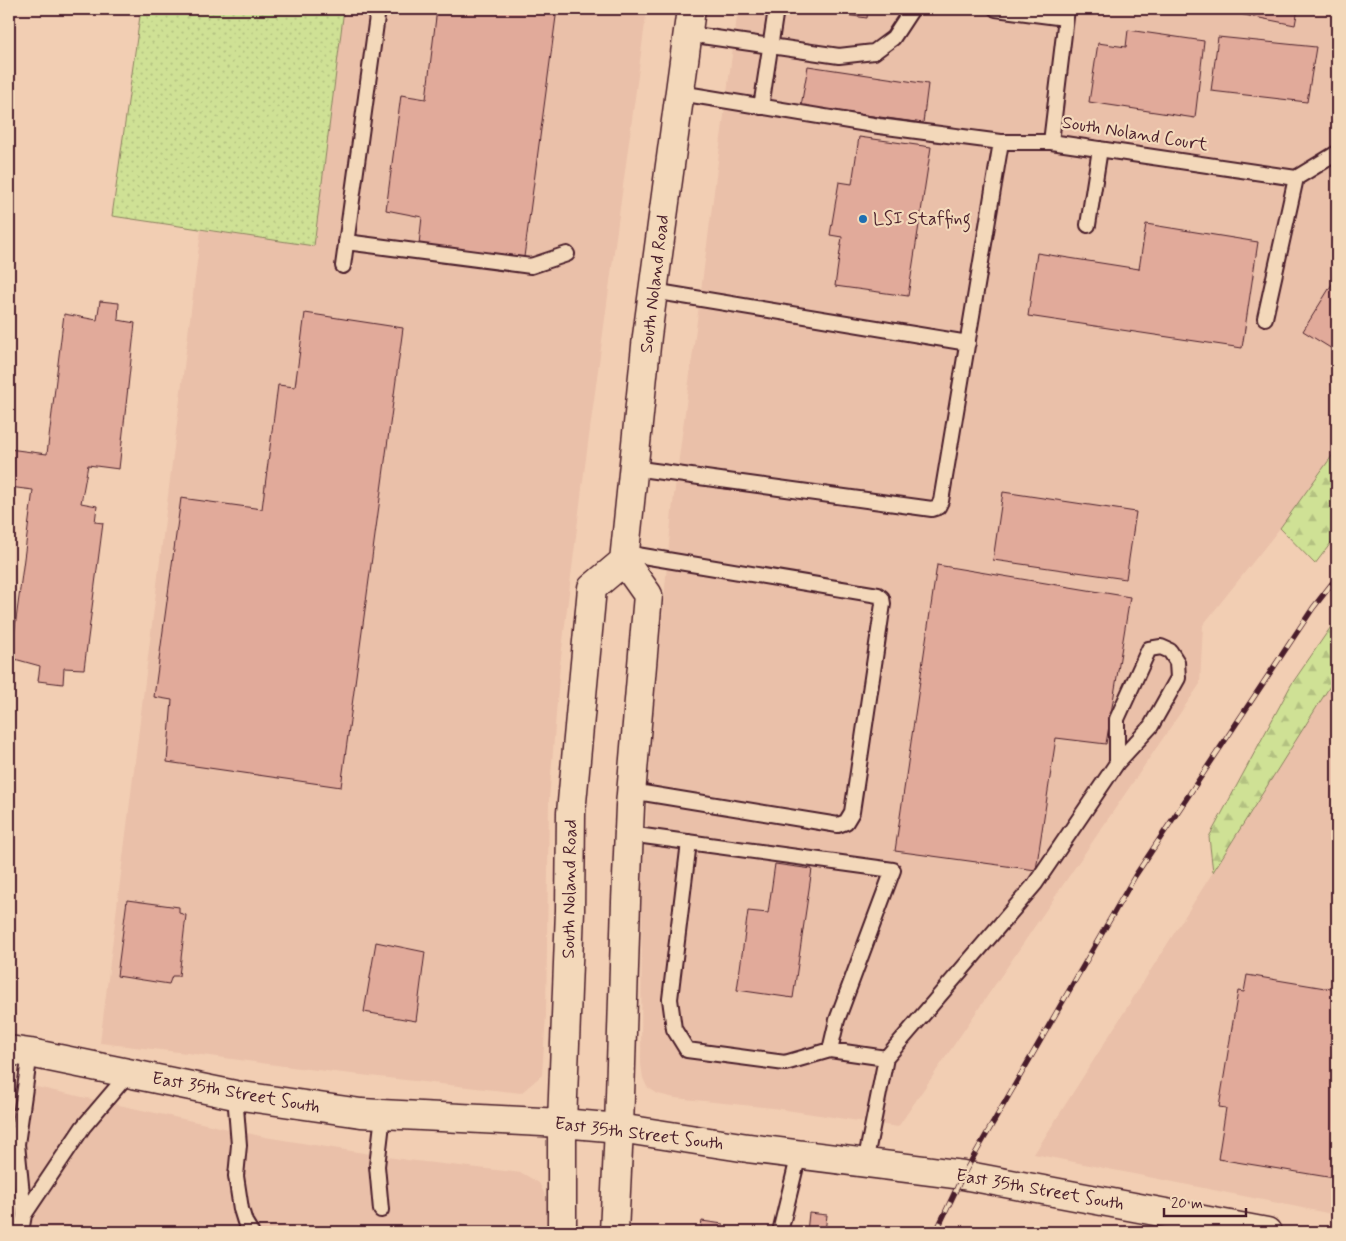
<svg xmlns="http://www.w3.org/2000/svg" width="1346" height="1241" font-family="Mynerve,sans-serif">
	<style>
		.built { fill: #eac0a9 }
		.grass { fill: url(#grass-dots); stroke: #8c8060 }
		.forest { fill: url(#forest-firs); stroke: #8c8060 }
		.building { fill: #e1aa9a; stroke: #4a1f2b }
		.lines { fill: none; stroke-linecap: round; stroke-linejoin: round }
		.lane-casing { stroke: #4a1f2b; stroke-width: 18 }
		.secondary-casing { stroke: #4a1f2b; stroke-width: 31 }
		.primary-casing { stroke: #4a1f2b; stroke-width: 31 }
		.lane { stroke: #f3d8ba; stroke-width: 14 }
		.secondary { stroke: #f3d8ba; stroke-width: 28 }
		.primary { stroke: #f3d8ba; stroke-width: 28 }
		.rail-casing { stroke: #4a1f2b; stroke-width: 5.5 }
		.rail { stroke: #f3d8ba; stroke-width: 4; stroke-dasharray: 11; stroke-linecap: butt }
		.poi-dot { fill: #1f6fb2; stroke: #f3d8ba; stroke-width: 2 }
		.labels { text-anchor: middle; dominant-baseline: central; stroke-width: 4.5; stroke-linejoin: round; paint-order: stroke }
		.street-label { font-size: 18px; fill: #4a1f2b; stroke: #f3d8ba }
		.poi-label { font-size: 18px; fill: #4a1f2b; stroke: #f3d8ba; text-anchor: start }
	</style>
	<defs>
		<pattern id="grass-dots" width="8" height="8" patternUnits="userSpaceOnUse" patternTransform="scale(1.25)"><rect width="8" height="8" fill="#cfe195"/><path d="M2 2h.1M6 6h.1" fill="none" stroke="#b3c181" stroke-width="1.8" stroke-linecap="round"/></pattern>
		<pattern id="forest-firs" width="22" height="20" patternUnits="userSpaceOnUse" patternTransform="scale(1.25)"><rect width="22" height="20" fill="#cfe195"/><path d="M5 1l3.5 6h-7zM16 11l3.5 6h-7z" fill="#b3c181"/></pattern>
	</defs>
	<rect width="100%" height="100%" fill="#f2ceb3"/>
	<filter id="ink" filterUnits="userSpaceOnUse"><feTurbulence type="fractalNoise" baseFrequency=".02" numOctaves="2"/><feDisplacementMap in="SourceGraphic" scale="10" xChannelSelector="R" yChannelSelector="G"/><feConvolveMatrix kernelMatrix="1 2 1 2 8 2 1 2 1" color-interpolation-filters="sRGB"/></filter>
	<g filter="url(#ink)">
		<path class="built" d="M344,9H647L582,488L560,665L549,800L546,1016L542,1075L521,1093L299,1068L187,1053L100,1043L201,230L314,245Z
			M738,9H1337V449L1280,528L1203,625L1200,684L898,1127L773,1108L675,1098L658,1094L647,1087L643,1078L641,1064L642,893L651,740L672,511Z
			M1337,675V1215L1034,1154L1213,872Z
			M9,1081L265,1137L407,1160L522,1173L539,1183L550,1205L549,1232H9Z"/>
		<path class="grass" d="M141,9H344L314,246L112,216Z"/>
		<path class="forest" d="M1337,449V535L1315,564L1280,528Z
			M1337,618V675L1213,872L1209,837L1291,685Z"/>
		<path class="building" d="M437,9H557L524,257L419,244L422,217L386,210L401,95L426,99Z
			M816,9H868L867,18L816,11Z
			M1219,9H1298L1295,25L1219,10Z
			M1128,30L1204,41L1195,118L1089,102L1098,43L1126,47Z
			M1218,37L1316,47L1307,102L1211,91Z
			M808,66L928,84L923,123L801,106Z
			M859,137L931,147L908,296L835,286L842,237L830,235L839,182L852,184Z
			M1146,224L1258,242L1242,348L1028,316L1037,253L1139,269Z
			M1337,276V352L1303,331Z
			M100,301L119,303L118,320L135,323L119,469L88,465L81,503L97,506L95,522L103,523L84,669L64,668L63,684L38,681L40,666L11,658L33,490L9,487V449L47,454L64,314L97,320Z
			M305,313L403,328L341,787L167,762L172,700L154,697L181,498L262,509L278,385L295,387Z
			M1003,492L1136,512L1126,579L993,560Z
			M937,565L1130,597L1106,744L1056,738L1036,870L895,851Z
			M775,864L812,869L793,998L737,990L748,911L768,913Z
			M127,900L179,907V913L186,915L179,976H172L169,984L117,976Z
			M376,942L425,952L416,1021L364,1012Z
			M1247,975L1337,990V1156L1334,1178L1218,1159L1226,1108L1219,1107L1238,991L1244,992Z
			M809,1213L827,1215L825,1232H807Z
			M702,1221L723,1224L721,1232H700Z"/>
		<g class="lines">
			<g class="lane-casing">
				<path id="lane" d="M996,9L1065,18
					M688,34L839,56L874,52L893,38L912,9
					M680,93L879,126L1001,142H1051L1296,178L1337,153
					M761,107L776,9
					M1051,142L1067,9
					M1088,225L1100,149
					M346,242L531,266L567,254
					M343,266L378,9
					M653,291L968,343
					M1265,318L1296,178
					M633,468L932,509L938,507L941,501L1001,142
					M625,553L878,595L882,598L883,604L852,812L846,822L838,825L631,791
					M629,834L893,870L837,1020L830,1050L886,1058L865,1163
					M689,842L670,999L674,1029L687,1050L785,1063L830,1050
					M886,1058L1035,884L1117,763L1151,726L1178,678L1177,662L1170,651L1161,647L1149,649L1117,719V763
					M235,1095L239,1145L236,1176L241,1209L245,1222L251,1232
					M381,1210L377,1166L383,1115
					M24,1215L83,1127L129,1073
					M21,1232L24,1215L17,1144L30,1053
					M780,1232L799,1154"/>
			</g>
			<g class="secondary-casing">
				<path id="secondary" d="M9,1050L30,1053L235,1095L361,1113L562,1123L619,1128L748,1148L963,1175L1267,1232"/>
			</g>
			<g class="primary-casing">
				<path id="primary" d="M562,1232V1123L570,910L571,813L592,588L624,561
					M614,1232L619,1128L626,902L630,806L648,595L624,561L647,336L691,9"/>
			</g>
			<use href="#lane" class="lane"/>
			<use href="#secondary" class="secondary"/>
			<use href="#primary" class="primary"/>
			<g class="rail-casing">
				<path id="rail" d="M936,1232L963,1175L1135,876L1313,608L1337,577"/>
			</g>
			<use href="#rail" class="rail"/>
		</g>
	</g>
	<circle class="poi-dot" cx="863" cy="219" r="5"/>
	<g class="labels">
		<g class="street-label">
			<text transform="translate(1135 134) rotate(9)">South Noland Court</text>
			<text transform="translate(655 284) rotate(-83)">South Noland Road</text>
			<text transform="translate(570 889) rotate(-89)">South Noland Road</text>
			<text transform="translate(236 1093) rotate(10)">East 35th Street South</text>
			<text transform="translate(639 1134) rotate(7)">East 35th Street South</text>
			<text transform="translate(1040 1190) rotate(10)">East 35th Street South</text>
		</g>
		<g class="poi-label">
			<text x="873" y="219">LSI Staffing</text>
		</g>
	</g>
	<rect width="1346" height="1241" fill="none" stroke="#f3d8ba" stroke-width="30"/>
	<rect x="15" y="15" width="1316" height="1211" fill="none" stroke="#4a1f2b" stroke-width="2" filter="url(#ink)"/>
	<path d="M1164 1208v8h82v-8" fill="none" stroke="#4a1f2b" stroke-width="2.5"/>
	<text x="1171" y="1208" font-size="15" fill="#4a1f2b" stroke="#f3d8ba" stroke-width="4" paint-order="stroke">20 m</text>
</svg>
